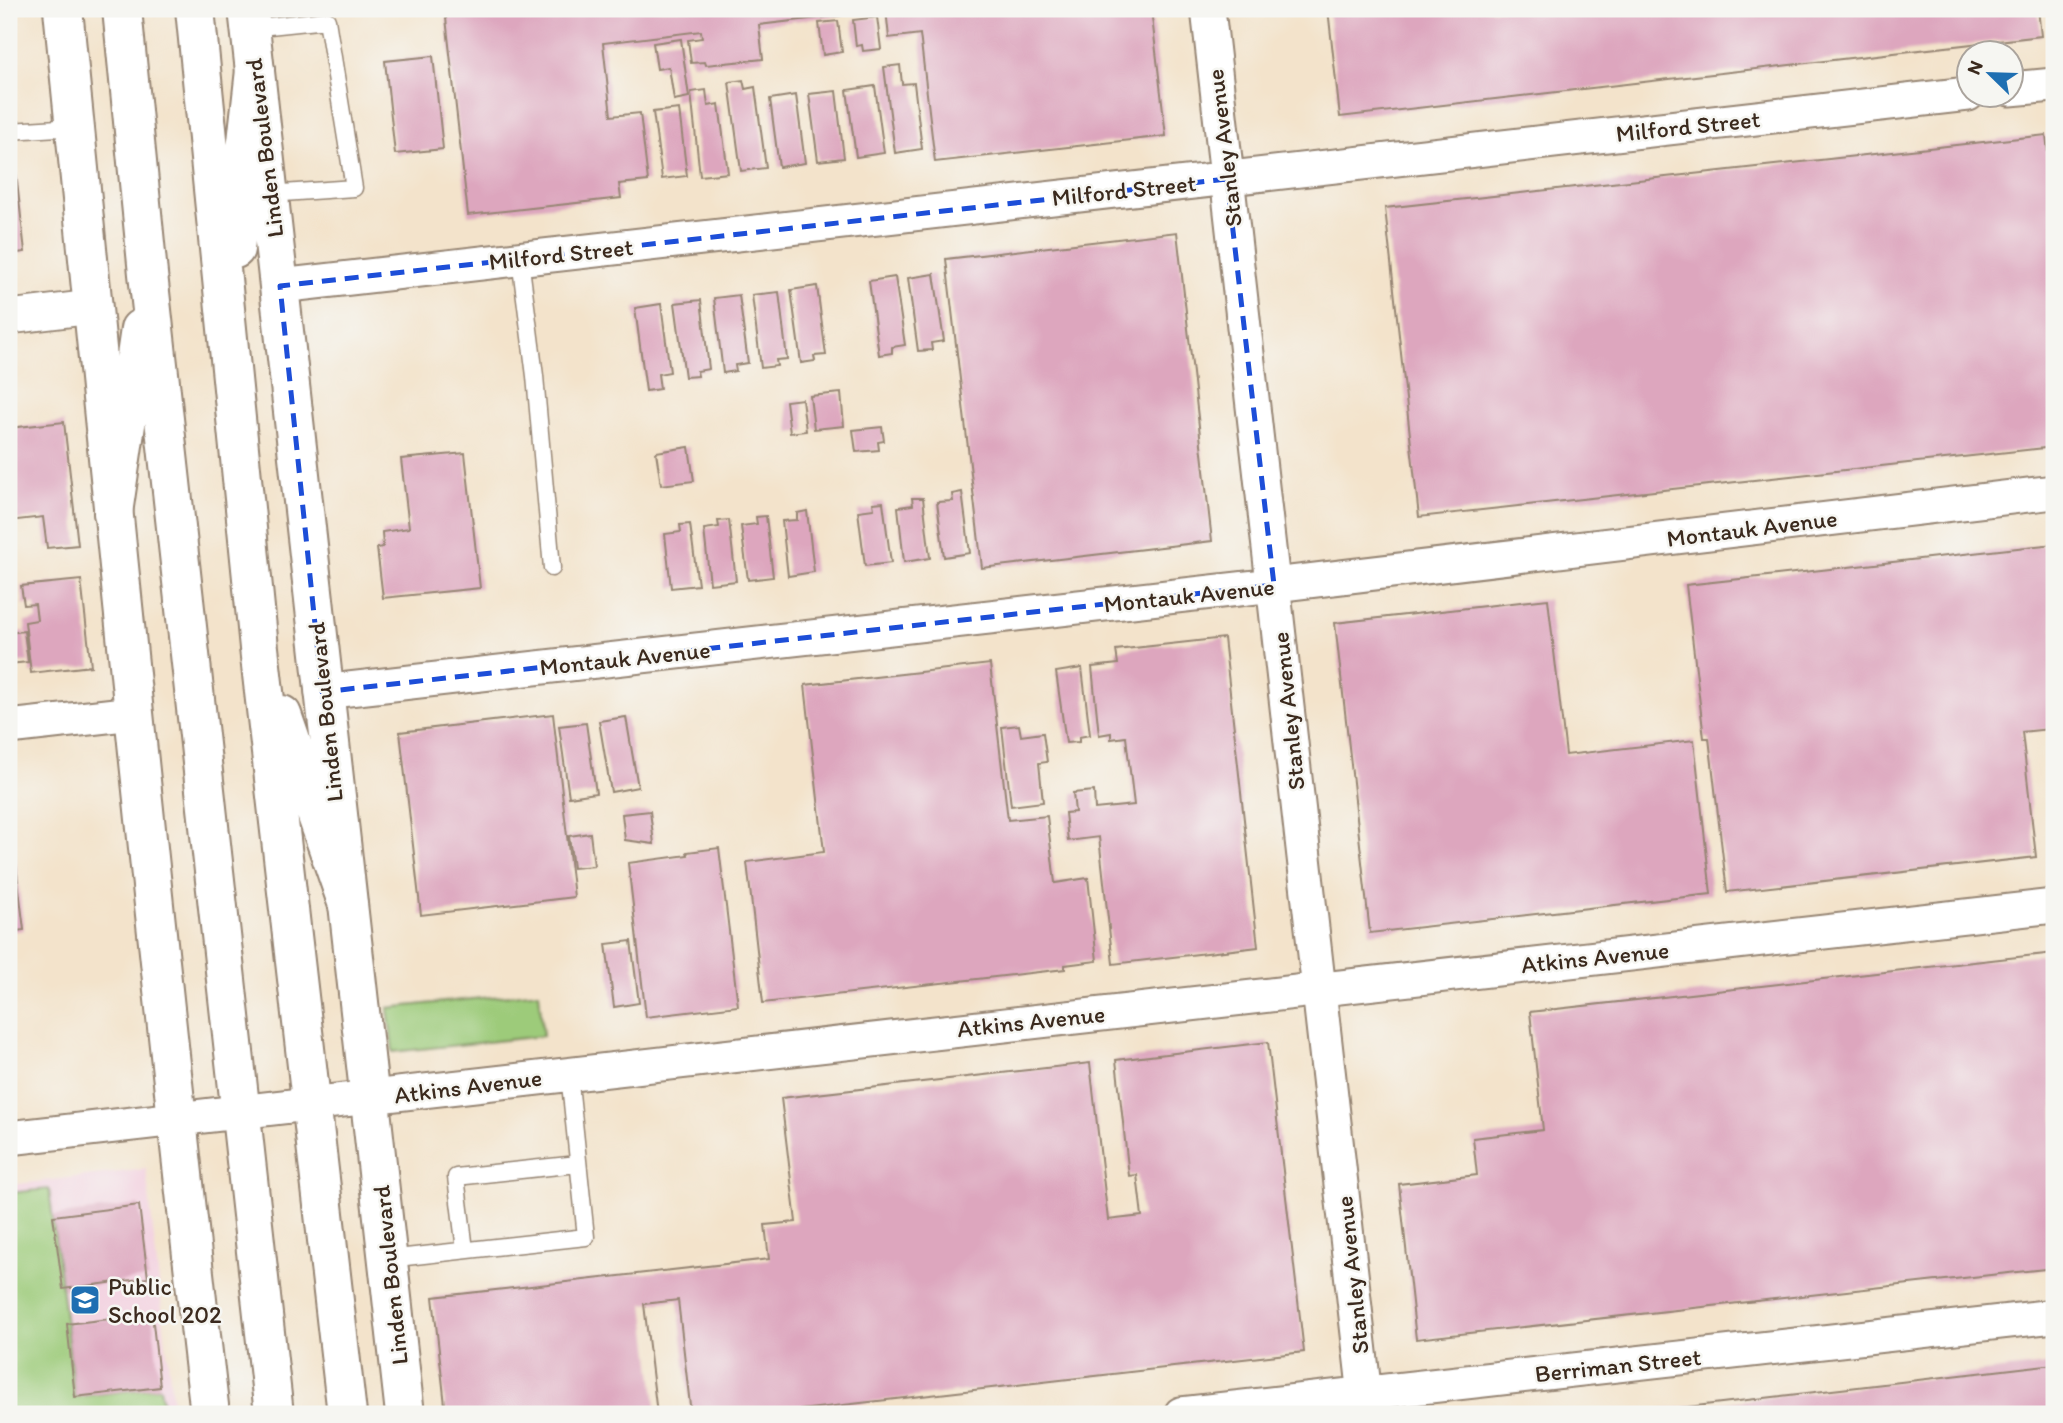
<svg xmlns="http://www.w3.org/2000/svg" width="2063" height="1423" font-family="Itim,sans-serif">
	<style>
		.built { fill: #f3cfdf }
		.green { fill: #9dcb7a; stroke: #6c7a4c; stroke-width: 2 }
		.building { fill: #dda6be }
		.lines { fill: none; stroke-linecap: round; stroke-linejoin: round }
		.service-casing { stroke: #978674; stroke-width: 19 }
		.minor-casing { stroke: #978674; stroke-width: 37 }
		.tertiary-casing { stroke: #978674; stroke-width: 42 }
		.trunk-casing { stroke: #978674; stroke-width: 42 }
		.service { stroke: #fff; stroke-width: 16 }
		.minor { stroke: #fff; stroke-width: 33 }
		.tertiary { stroke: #fff; stroke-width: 38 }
		.trunk { stroke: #fff; stroke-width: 38 }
		.marked { fill: none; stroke: #1d4ed8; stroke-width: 5; stroke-dasharray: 14 9; stroke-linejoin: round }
		.labels { text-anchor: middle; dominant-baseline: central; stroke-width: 5; stroke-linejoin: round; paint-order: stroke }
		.street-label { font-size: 24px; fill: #3b2a1e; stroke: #f6f6f2 }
		.poi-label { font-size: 24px; fill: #3b2a1e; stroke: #f6f6f2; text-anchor: start }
	</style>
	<rect width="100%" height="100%" fill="#f6f6f2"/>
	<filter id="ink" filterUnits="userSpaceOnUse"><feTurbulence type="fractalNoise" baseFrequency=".0143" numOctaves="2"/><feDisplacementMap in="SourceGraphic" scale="14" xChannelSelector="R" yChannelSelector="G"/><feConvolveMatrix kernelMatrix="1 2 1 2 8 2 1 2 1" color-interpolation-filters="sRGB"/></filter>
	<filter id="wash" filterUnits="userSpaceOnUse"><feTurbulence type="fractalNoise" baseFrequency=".00686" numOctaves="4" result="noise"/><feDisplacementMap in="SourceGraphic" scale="28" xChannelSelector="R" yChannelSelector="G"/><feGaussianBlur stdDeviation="1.57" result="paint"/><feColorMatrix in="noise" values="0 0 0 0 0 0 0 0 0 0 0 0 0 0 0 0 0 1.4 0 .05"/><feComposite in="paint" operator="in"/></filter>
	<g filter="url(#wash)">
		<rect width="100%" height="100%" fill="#f3e3cb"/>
		<path class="built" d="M146,1169L174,1414H9V1185Z"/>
		<path class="green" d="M539,992L543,1036L393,1052L388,1008Z
			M49,1189L75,1397L160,1387L164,1414H9V1193Z"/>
		<g id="blocks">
			<path class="building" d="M445,9H885L886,10L759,25L763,59L706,65L705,62L691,63L688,40L702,38L701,31L603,43L611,116L640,113L648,181L619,184L621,198L468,215Z
				M886,9H1151L1166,136L935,162L920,34L889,38Z
				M1328,9H2038L2041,36L1340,117Z
				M877,17L881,49L863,51L862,45L856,46L853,20Z
				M838,21L842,52L823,55L819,23Z
				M681,39L689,97L674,100L669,67L657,69L653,43Z
				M433,56L443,149L395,154L385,61Z
				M900,65L902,84L914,83L922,149L895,153L884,67Z
				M743,80L745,89L755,87L766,168L741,171L729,82Z
				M875,86L884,153L856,157L847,90Z
				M706,90L708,106L719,104L728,173L700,176L691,92Z
				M836,91L844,158L818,161L809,94Z
				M796,95L805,163L779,167L770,99Z
				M679,109L687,176L662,179L653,112Z
				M2046,135L2054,206V447L1419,517L1385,208Z
				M16,173L25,252L9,254V174Z
				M1177,232L1212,541L982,568L946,259Z
				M934,274L944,341L931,343L932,350L918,351L908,278Z
				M895,277L905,345L892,347V353L879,355L869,281Z
				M817,286L826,355L814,356L815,361L801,363L791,290Z
				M779,292L787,359L776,360L777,366L761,368L752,295Z
				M739,295L748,363L735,365L736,371L723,373L714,298Z
				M701,300L709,369L697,371L698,376L685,377L675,303Z
				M661,304L670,372L658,374L660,389L646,391L635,308Z
				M841,393L844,426L814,429L810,396Z
				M802,399L806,431L790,433L786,401Z
				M64,422L78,545L47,548L43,517L9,521V428Z
				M882,427L884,441L878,442L879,450L856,452L853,430Z
				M689,447L694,481L661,485L656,452Z
				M465,453L480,588L383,598L377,548L383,547L382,532L409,528L401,459Z
				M962,492L970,553L944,557L937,502L953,501L952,494Z
				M912,498H923L930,558L904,562L898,507L913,505Z
				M883,502L891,563L865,566L858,511L874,509L873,503Z
				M807,511L814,572L788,576L782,521L797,520V513Z
				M766,516L773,577L748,580L741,526L757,524L756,517Z
				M729,520L736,581L710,584L704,529L719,527L718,521Z
				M690,524L698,585L671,588L665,534L681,532L680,525Z
				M2054,544V756L2049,729L2022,732L2036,857L1727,892L1709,738H1704L1686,585Z
				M81,580L91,666L31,673L25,622L37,620L35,604L24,605L21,586Z
				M1548,599L1566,755L1694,740L1711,894L1370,933L1335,623Z
				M24,631L28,662L9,664V633Z
				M1224,638L1258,947L1113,964L1099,837L1068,841L1065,813L1075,812L1073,793L1094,791L1095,809L1134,805L1126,737L1111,739V733L1099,735L1092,667L1118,664L1116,650Z
				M990,664L1008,820L1047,816L1055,883L1088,878L1097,961L1065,965V969L763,1003L747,862L824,852L805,685Z
				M1082,668L1090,735L1079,737V742L1066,743L1056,672Z
				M553,714L574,897L421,915L400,732Z
				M626,717L638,787L611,792L599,721Z
				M586,723L596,793L569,797L559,726Z
				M1019,725L1021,736L1043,733L1047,762L1039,763L1043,802L1011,806L1002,727Z
				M650,811L654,844L625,840L622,814Z
				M590,833L594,866L573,868L569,836Z
				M13,840L24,930L9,932V841Z
				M719,848L738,1006L646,1017L628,863L688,855L687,852Z
				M631,941L639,1003L614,1007L606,944Z
				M2054,953V1268L1416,1339L1399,1184L1477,1175L1473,1138L1543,1130L1530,1012Z
				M1268,1042L1304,1352L765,1414H691L678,1300L644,1304L657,1414H446L433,1297L769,1259L765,1225L796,1222L781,1098L1090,1063L1108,1220L1142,1216L1137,1175L1129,1176L1116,1060Z
				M139,1205L148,1278L63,1289L53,1216Z
				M152,1314L160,1387L75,1397L67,1324Z
				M2054,1364V1403L2050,1404L2052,1414H1627Z"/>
		</g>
	</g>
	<g filter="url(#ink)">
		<use href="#blocks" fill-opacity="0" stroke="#978674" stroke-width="2"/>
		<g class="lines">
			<g class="service-casing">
				<path id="service" d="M250,28L327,20L354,188L269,194
					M9,131L75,127
					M520,259L535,376L552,568
					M465,1250L456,1177L578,1164
					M388,1259L586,1237L569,1074"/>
			</g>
			<g class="minor-casing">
				<path id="minor" d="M1208,9L1367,1414
					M2010,89L2054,85
					M280,286L1968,94
					M9,317L92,307
					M322,692L1274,585L2054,492
					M9,727L133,713
					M9,1138L2054,906
					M1181,1414L2054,1316"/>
			</g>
			<g class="tertiary-casing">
				<path id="tertiary" d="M63,9C110,478 156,946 210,1414
					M248,9L405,1414"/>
			</g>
			<g class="trunk-casing">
				<path id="trunk" d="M122,9L148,274L274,1414
					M195,9L259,648L347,1414
					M235,249L255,70
					M113,513L140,329
					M282,715L348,905"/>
			</g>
			<use href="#service" class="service"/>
			<use href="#minor" class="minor"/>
			<use href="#tertiary" class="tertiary"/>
			<use href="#trunk" class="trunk"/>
		</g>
	</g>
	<path class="marked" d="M1227,179L1274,585L322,692L280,286Z"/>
	<defs>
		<g id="school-square" transform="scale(1.575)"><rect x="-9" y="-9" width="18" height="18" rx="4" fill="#1f6fb2" stroke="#f6f6f2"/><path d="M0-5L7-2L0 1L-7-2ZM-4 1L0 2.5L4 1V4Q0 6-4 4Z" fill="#fff"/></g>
	</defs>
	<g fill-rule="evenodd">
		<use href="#school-square" x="85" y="1300"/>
	</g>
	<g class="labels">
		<g class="street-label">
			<text transform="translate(1688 126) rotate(-6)">Milford Street</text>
			<text transform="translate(264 148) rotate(-97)">Linden Boulevard</text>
			<text transform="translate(1224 148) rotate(-97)">Stanley Avenue</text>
			<text transform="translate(1124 190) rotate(-6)">Milford Street</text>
			<text transform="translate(561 254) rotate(-6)">Milford Street</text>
			<text transform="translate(1752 528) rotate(-7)">Montauk Avenue</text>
			<text transform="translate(1189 595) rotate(-6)">Montauk Avenue</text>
			<text transform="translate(625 658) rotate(-6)">Montauk Avenue</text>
			<text transform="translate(1288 711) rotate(-96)">Stanley Avenue</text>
			<text transform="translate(325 712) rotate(-96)">Linden Boulevard</text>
			<text transform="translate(1595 957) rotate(-6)">Atkins Avenue</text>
			<text transform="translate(1031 1021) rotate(-6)">Atkins Avenue</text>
			<text transform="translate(468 1086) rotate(-7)">Atkins Avenue</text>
			<text transform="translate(390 1275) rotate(-96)">Linden Boulevard</text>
			<text transform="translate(1352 1275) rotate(-96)">Stanley Avenue</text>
			<text transform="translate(1618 1365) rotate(-6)">Berriman Street</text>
		</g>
		<g class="poi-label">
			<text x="108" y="1286">Public<tspan x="108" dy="28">School 202</tspan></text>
		</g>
	</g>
	<rect width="2063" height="1423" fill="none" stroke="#f6f6f2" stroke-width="35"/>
	<g transform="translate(1990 74) rotate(293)"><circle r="33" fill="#f6f6f2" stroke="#aba49d" stroke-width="2"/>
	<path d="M0-5L12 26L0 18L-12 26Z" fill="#1f6fb2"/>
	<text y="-10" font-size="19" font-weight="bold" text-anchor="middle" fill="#3b2a1e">N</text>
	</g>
</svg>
